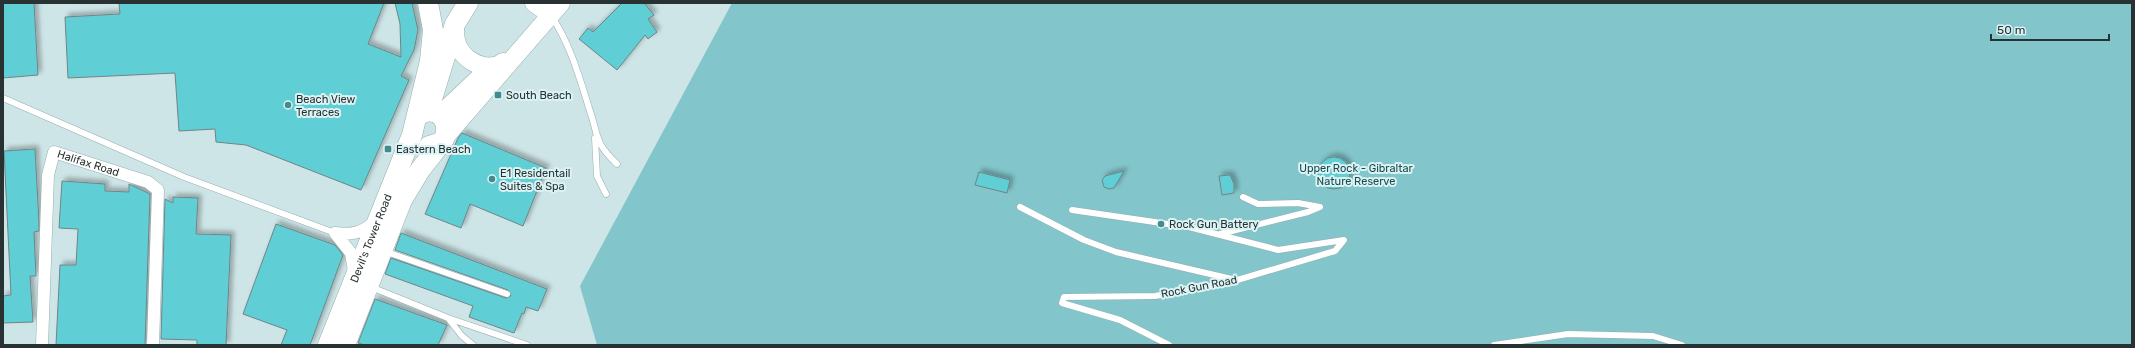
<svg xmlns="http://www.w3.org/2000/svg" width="2135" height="348" font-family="Rubik,sans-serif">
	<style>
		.park { fill: #82c5ca }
		.building { fill: #60ced5; stroke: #6f8587; filter: url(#shadow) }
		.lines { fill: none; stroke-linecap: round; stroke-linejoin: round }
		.service-casing { stroke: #97aeaf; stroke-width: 7 }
		.minor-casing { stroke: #97aeaf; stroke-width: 13 }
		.secondary-casing { stroke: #97aeaf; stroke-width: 19 }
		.primary-casing { stroke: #97aeaf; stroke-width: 21 }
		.service { stroke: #fff; stroke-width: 6 }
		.minor { stroke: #fff; stroke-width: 12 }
		.secondary { stroke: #fff; stroke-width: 18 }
		.primary { stroke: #fff; stroke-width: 20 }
		.poi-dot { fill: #438b8f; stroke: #dbf3f4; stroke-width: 1.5 }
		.labels { text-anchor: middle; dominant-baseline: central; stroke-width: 4; stroke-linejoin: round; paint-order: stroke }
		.poi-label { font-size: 11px; fill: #293233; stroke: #dbf3f4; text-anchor: start }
		.street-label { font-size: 11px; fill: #293233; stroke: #dbf3f4 }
		.park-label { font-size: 11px; fill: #184a4d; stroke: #dbf3f4 }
	</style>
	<defs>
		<filter id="shadow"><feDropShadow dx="3.5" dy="-3.5" stdDeviation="2" flood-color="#0004"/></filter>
	</defs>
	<rect width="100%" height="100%" fill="#cee5e7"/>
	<path class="park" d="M732,3H2132V345H597L580,286Z"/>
	<path class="building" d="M3,3H34L38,75L3,78Z
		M119,3H384L368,44L401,57L400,24L395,3H412L418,30L414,50L401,76L409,80L361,190L246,145L216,142L215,129L179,131L175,73L68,78L65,17L120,14Z
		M622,3H644L654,15L648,19L657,32L648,39L645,35L617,70L579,39L588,28L593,32Z
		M462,133L546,168L523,226L470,204L461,228L425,214L458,138Z
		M35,149L39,223V231L34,232L36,276H30L33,322L3,323V296L11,295L4,151Z
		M1318 173a16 16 0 1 1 32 0a16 16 0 1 1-32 0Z
		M1124,171L1114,188L1109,189L1104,187L1102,180L1105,176Z
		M979,172L1010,180L1007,193L975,185Z
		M1230,175L1234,184V193L1222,195L1219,176Z
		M62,181L105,184V191L129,192V184L150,194L145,345H56L60,265H76L78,229L59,228Z
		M173,197L198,198L196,234L231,235L226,345H197V340L161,339L165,199L173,203Z
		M276,224L335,245L343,255L310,345H281L287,330L243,314Z
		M401,233L547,289L538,311L526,307L524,314L522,313L514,333L469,317L473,306L385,274L391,258L506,298L511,296L508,290L395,250Z
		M375,299L447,325L438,345H365L358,343Z"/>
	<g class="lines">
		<g class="service-casing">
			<path id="service" d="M552,17C570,44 579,76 589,108C599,136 593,141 617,164
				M3,98L184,177L335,233
				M595,138L597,176L606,194
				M1020,207L1084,240L1116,252L1236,280
				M1072,210L1189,227L1278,250L1344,240L1335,251L1224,284L1155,296L1064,297L1062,303L1120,320L1169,345
				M1220,234L1308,212L1320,207L1298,203L1258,204L1243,197
				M384,251L507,294
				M371,287L448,318L462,336L473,345
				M448,318L527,345
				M1494,345L1568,334L1653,336L1682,345"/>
		</g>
		<g class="minor-casing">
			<g id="minor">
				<path d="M354,271L351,253L335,233C352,235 363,233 375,221"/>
				<path id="s1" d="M42,345L48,175L54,152L148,182L158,190L153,345"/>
			</g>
		</g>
		<g class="secondary-casing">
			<path id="secondary" d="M534,3L550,14
				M455,24C455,29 455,35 456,40C460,58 481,71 498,65
				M437,113L443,112L479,78L503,62
				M445,137L561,3"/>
		</g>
		<g class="primary-casing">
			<g id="primary">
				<path d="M434,112L430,106L432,99L455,24L468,3"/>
				<path d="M421,114C441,104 453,127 442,142L429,146"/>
				<path id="s2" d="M328,345L412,135L430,61L433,30L428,3"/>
				<path d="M345,345L402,200L420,170L442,142"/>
			</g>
		</g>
		<use href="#service" class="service"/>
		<use href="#minor" class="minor"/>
		<use href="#secondary" class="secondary"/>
		<use href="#primary" class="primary"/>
	</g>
	<g class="poi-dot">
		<rect x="494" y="91" width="8" height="8" rx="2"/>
		<circle cx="288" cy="105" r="4"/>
		<rect x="384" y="145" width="8" height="8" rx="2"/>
		<circle cx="492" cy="179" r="4"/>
		<circle cx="1161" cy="224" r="4"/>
	</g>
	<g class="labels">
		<g class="poi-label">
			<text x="506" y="95">South Beach</text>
			<text x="296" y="99">Beach View<tspan x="296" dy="13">Terraces</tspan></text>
			<text x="396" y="149">Eastern Beach</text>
			<text x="500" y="173">E1 Residentail<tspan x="500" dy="13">Suites &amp; Spa</tspan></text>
			<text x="1169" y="224">Rock Gun Battery</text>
		</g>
		<g class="street-label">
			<text stroke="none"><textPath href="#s1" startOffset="230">Halifax Road</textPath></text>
			<text stroke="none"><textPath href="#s2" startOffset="115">Devil's Tower Road</textPath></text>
			<text transform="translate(1199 287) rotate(-11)">Rock Gun Road</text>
		</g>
		<g class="park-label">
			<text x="1356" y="168">Upper Rock - Gibraltar<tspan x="1356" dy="13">Nature Reserve</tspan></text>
		</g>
	</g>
	<rect width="2135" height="348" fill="none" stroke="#293233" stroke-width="8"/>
	<path d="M1991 34v6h118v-6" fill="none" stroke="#293233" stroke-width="2"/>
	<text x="1997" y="34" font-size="12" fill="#293233" stroke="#dbf3f4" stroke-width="3" paint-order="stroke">50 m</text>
</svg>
